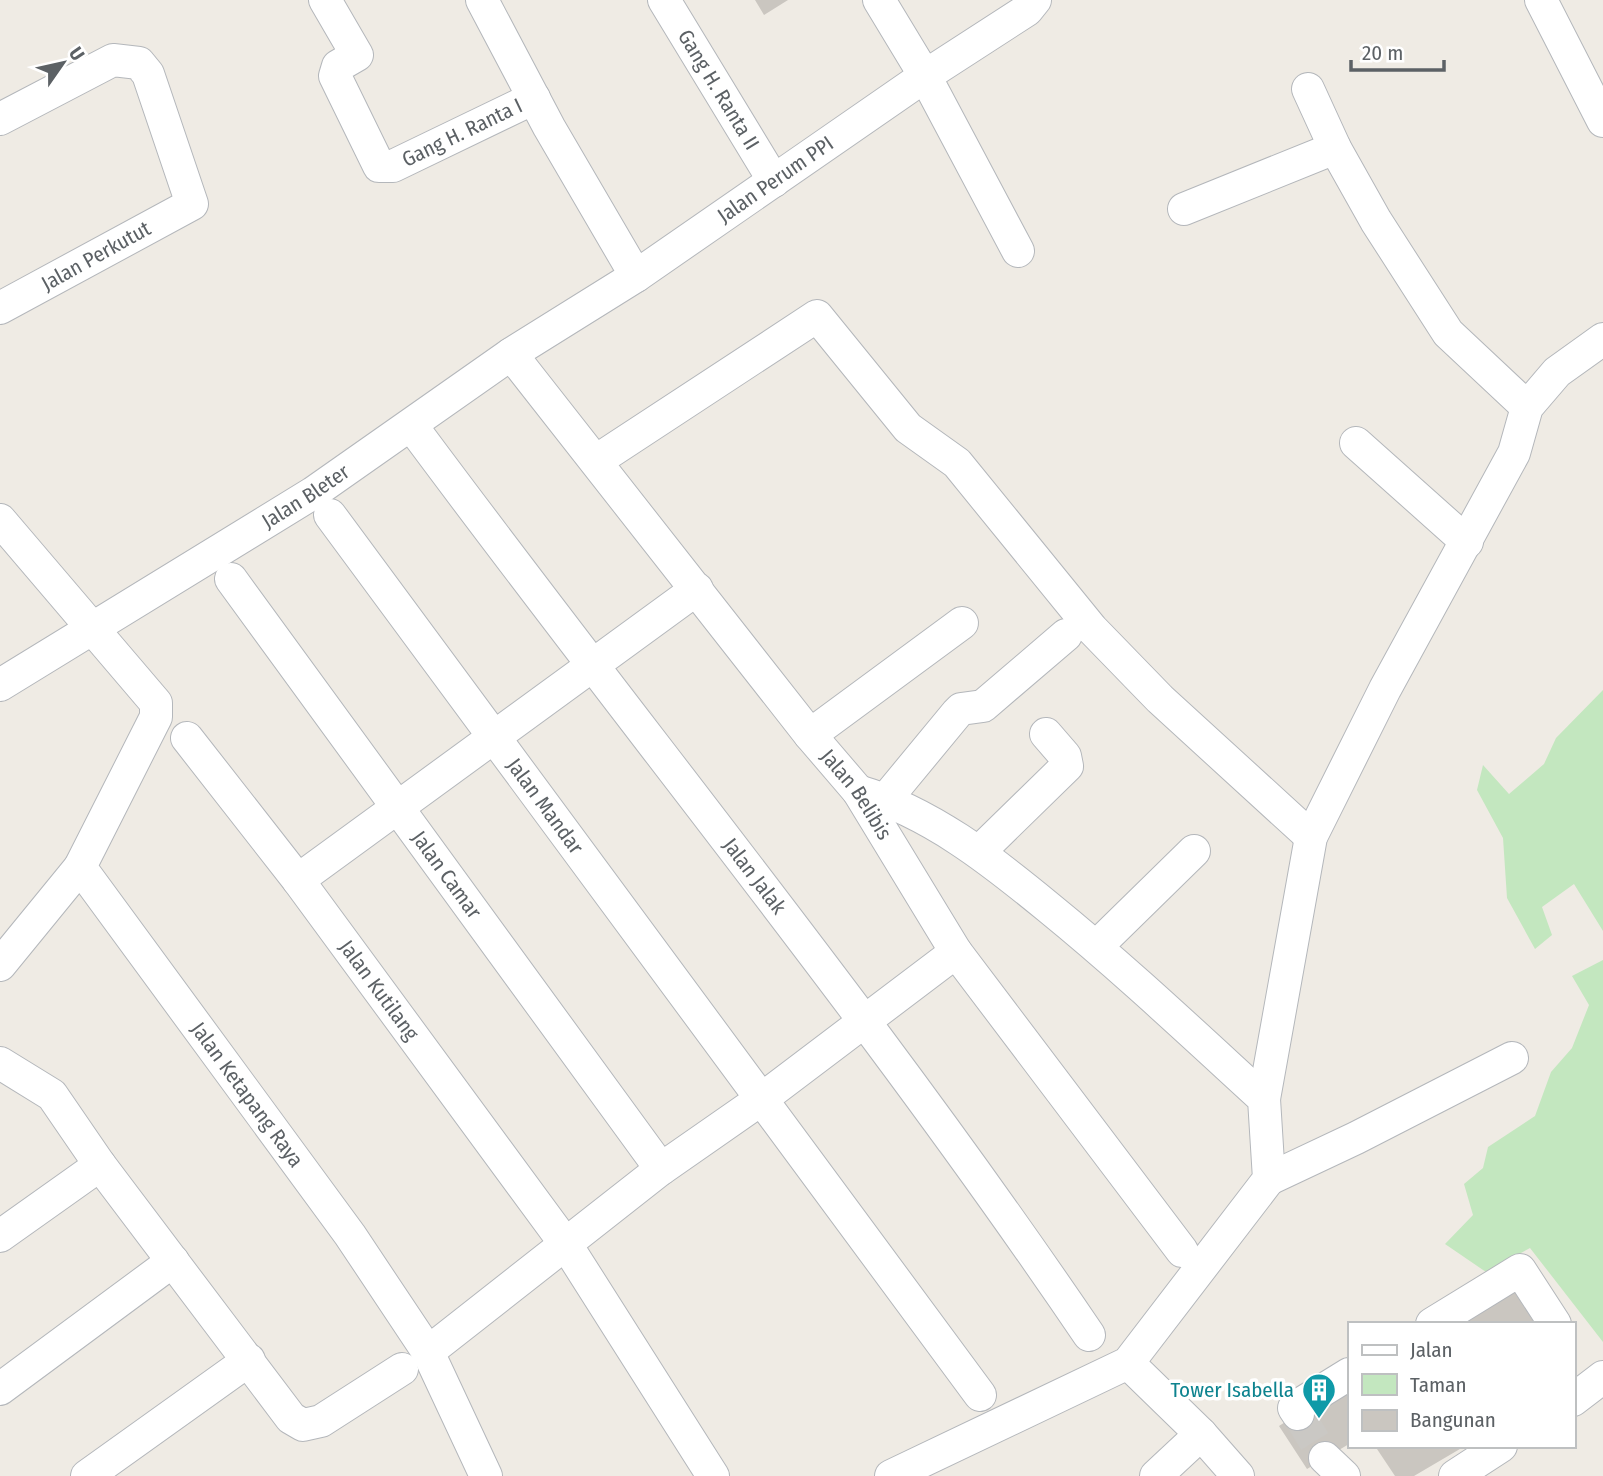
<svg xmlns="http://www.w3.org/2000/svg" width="1603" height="1476" font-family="'Fira Sans Condensed',sans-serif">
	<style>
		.green { fill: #c3e7bf }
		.building { fill: #cac6c0 }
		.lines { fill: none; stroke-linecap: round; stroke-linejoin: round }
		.minor-tunnel { stroke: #cac8c4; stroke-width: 32; stroke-dasharray: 32 16; stroke-linecap: butt }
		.minor-casing { stroke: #b4b7bb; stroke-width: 34 }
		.minor { stroke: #fff; stroke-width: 32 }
		.labels { text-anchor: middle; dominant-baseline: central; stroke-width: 7; stroke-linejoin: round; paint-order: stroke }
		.street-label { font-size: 21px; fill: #5c6165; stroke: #fff }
		.culture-label { font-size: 21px; fill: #0d838f; stroke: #fff; text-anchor: end }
	</style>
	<rect width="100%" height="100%" fill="#efebe4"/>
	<path class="green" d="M1603,690V931L1574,884L1542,907L1552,935L1535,949L1507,898L1503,838L1477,790L1483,765L1509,794L1544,764L1556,738Z
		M1603,960V1342L1530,1248L1486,1272L1445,1244L1473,1215L1464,1184L1483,1168L1488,1147L1535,1116L1551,1072L1572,1048L1589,1005L1572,976Z"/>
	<path class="building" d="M755,0H788L764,15Z
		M1511,1286L1535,1324H1446Z
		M1349,1381V1444L1307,1469L1279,1426Z
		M1375,1446H1465L1414,1476H1395Z"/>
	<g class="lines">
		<path class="minor-tunnel" d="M1298,1414L1325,1458"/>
		<g class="minor-casing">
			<g id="minor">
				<path id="s1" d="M325,0L357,55L338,66L335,76L379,166H393L534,98"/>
				<path d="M482,0L549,127L636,276"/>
				<path id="s2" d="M664,0L774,181"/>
				<path d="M879,0L925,76L1018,251"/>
				<path d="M1541,0L1603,121"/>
				<path d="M1308,89L1335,148L1376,221L1448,333L1527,407"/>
				<path d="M0,119L113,60L139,63L148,74L192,204L0,308"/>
				<path d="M1184,209L1335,148"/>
				<path id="s3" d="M511,354L810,735L858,791L956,952L1182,1251"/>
				<path id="s4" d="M411,425C636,729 877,1022 1089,1335"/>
				<path d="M1356,443L1467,542"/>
				<path d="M596,461L817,316L908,428L957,463L1092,629L1160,699L1311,837"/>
				<path id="s5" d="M330,515L980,1395"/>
				<path id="s6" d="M0,520L156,703V717L80,867L350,1235L428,1352L486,1476"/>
				<path id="s7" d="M231,579L661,1169"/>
				<path id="s8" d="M0,685L313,493L511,354L636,276L925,76L1027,10L1035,0"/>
				<path d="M810,735L962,623"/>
				<path id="s9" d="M187,738L298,880L567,1246L713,1476"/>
				<path d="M858,791C930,812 991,860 1048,907C1123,968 1193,1034 1264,1099L1269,1179L1128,1363L891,1476"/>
				<path d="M886,799L957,713L961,709L983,706L1066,635"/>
				<path d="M980,851L1067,766L1065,756L1046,734"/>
				<path d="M298,880L697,589"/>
				<path d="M1097,946L1194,851"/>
				<path d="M0,965L80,867"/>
				<path d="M0,1063L52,1095L100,1165L291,1418L303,1425L321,1421L402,1369"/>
				<path d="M1264,1099L1311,837L1385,689L1514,453L1527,407L1557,372L1603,339"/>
				<path d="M1269,1179L1356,1138L1512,1058"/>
				<path d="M0,1236L100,1165"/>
				<path d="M1432,1324L1520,1270L1555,1324"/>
				<path d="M428,1352L661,1169L763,1098L956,952"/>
				<path d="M1128,1363L1201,1434L1238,1476"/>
				<path d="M0,1389L173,1261"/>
				<path d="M1573,1400L1603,1377"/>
				<path d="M1298,1414L1294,1408L1349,1374"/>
				<path d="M1325,1458L1344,1476"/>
				<path d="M87,1476L249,1360"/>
				<path d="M1156,1476L1201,1434"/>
				<path d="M1455,1476L1501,1446"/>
			</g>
		</g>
		<use href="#minor" class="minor"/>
	</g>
	<defs>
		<g id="building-pin" transform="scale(1.75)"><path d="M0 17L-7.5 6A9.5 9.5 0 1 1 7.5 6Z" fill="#0f9aa8" stroke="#fff"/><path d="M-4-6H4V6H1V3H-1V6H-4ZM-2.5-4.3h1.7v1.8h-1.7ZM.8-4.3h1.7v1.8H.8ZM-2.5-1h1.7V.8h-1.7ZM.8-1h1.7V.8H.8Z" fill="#fff"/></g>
	</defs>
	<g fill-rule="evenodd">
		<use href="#building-pin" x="1319" y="1390"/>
	</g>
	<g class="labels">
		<g class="street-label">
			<text stroke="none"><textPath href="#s2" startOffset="105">Gang H. Ranta II</textPath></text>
			<text stroke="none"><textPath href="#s1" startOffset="287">Gang H. Ranta I</textPath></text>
			<text stroke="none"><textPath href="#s8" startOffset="926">Jalan Perum PPI</textPath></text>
			<text transform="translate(96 256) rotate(-29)">Jalan Perkutut</text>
			<text stroke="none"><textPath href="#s8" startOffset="359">Jalan Bleter</textPath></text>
			<text stroke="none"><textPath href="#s3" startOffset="560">Jalan Belibis</textPath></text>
			<text stroke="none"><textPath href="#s5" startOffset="362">Jalan Mandar</textPath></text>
			<text stroke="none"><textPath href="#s7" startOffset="366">Jalan Camar</textPath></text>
			<text stroke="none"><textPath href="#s4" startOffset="567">Jalan Jalak</textPath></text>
			<text stroke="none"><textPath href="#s9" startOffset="317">Jalan Kutilang</textPath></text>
			<text stroke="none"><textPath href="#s6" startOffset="705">Jalan Ketapang Raya</textPath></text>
		</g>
		<g class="culture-label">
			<text x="1294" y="1390">Tower Isabella</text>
		</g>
	</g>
	<rect x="1348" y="1322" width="228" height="126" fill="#ffffff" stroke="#bec0c1" stroke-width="2"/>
	<rect x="1362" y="1345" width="35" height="10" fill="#ffffff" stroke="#bec0c1" stroke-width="2"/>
	<text x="1410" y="1357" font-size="21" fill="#5c6165">Jalan</text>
	<rect x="1362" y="1374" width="35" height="21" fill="#c3e7bf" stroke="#bec0c1" stroke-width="2"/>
	<text x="1410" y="1392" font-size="21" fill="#5c6165">Taman</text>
	<rect x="1362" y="1410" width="35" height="21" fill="#cac6c0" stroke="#bec0c1" stroke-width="2"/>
	<text x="1410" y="1427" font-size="21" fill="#5c6165">Bangunan</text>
	<g transform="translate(63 63) rotate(56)" stroke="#ffffff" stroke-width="5" paint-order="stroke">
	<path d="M0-5L12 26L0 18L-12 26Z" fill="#5c6165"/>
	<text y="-10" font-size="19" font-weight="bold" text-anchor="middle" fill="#5c6165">U</text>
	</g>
	<path d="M1351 60v10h93v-10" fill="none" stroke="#5c6165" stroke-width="3.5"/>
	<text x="1362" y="60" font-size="21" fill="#5c6165" stroke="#ffffff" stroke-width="5" paint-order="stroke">20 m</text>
</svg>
